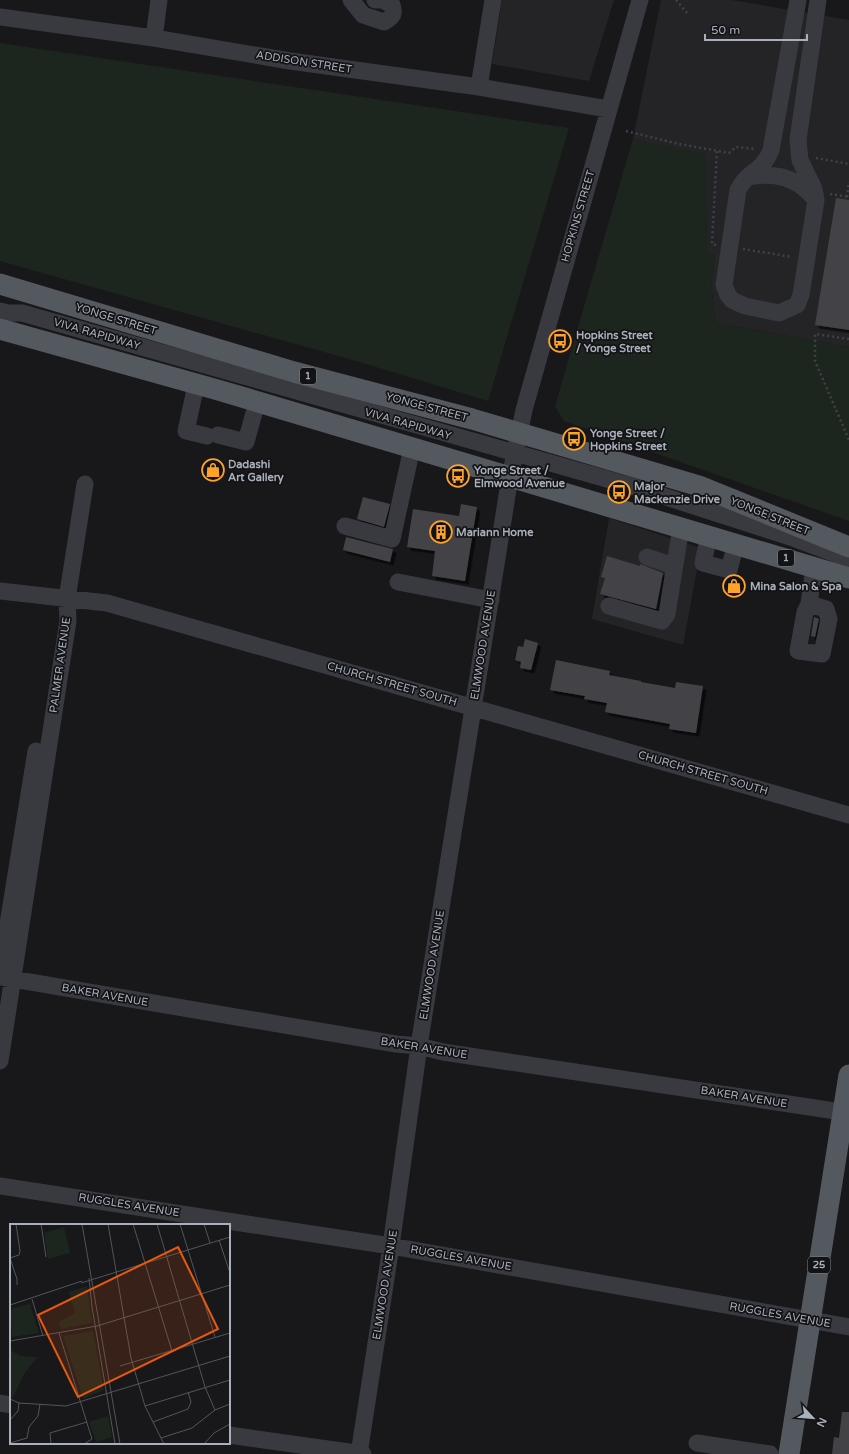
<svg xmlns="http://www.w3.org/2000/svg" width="849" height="1454" font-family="'Varela Round',sans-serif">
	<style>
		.built { fill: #242427 }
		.green { fill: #1d261e }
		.building { fill: #424347; filter: url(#shadow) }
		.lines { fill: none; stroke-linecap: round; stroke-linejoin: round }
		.path { stroke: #3e4247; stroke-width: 2.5; stroke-dasharray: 2 3; stroke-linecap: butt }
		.minor { stroke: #393a40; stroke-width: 17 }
		.major { stroke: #54585f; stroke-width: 21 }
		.labels { text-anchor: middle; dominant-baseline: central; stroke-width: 3.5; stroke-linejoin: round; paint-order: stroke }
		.shield { fill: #131315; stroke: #7c8189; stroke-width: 1 }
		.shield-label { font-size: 10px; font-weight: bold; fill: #a9b0bb }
		.street-label { font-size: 11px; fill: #a9b0bb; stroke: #131315 }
		.poi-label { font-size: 11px; font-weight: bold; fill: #a9b0bb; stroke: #131315; text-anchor: start }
		.inset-road { fill: none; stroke: #52555a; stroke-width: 1 }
		.view { fill: #e8590c; fill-opacity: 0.15; stroke: #e8590c; stroke-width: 2 }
		.inset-edge { fill: none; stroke: #a9b0bb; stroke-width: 2 }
	</style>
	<defs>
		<filter id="shadow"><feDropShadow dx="3.5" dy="3.5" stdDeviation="0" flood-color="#0009"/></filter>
	</defs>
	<rect width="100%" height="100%" fill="#18181a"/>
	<path class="built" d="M502,0H614L589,81L492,64Z
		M661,0H731L849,20V347L716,323L711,285L715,255L707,253L705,155L633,139Z
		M609,518L701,548L683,645L592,619Z"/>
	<path class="green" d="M0,43L569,128L488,401L363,363L0,261Z
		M633,139L705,154L707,252L715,255L711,285L716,323L849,347V521L564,421L555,406Z"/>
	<path class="building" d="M836,198L849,200V330L815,325Z
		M363,497L390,504L384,527L357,519Z
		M461,504L477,507L465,581L432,576L435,551L407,547L413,509L459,516Z
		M346,537L393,549L390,562L343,550Z
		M607,556L640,566V564L663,573L656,609L600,594L605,578L601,577Z
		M814,617L819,619L815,637L811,636Z
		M525,639L538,643L531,670L520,668L521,662L515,660L518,646L523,647Z
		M556,660L610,671L609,675L641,681V682L675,688L676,682L703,686L696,733L669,729L670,724L605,712L607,703L584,699L585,696L550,690Z
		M842,1412H849V1454H832L834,1437L839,1438Z"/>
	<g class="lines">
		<path class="path" d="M676,0L688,14
			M626,131L679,144L729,153L736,147L755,149
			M816,158L849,164
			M830,194L849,197
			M847,197L849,182
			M716,245L712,244L717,150
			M743,249L792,257
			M849,339L815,334V361L849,440"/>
		<path class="minor" d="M351,0L363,15L384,22C393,17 395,14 392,5L383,0H375
			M798,0L771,150C762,173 748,170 738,190L724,285L728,295L732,300L745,306L779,313L797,305L801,295L816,200L814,189L800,160L798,140L818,0
			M0,17L154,38L290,61L479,87L608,109
			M154,38L159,0
			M479,87L493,0
			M748,177C775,172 797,177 814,198
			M0,311L9,313H22L635,487L793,538L849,559
			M196,385L186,431L207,436
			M218,435L246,442L257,402
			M345,526L392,539L412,448
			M709,535L703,563L729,570L736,543
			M647,557L674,566
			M398,582L491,600
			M0,591L107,603L849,815
			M809,604L805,612L798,651L822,654L829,619L826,609L809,604L814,567
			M609,606L662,621L667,614L681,527
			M0,973L36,751
			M0,977L396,1044L419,1046L443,1052L849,1113
			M0,1061L68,621L67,599L85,484
			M0,1186L391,1246L849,1327
			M0,1403L11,1405
			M229,1435L363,1454
			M697,1443L770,1454
			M359,1454L391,1246L419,1046L510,477L524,410L640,0"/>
		<path class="major" d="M0,284L294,372L472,419L699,486L849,547
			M0,329L218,390L849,578
			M789,1454L849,1075"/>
	</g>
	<defs>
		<g id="bus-ring" transform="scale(1.15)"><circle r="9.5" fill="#131315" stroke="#ffa32b" stroke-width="1.5"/><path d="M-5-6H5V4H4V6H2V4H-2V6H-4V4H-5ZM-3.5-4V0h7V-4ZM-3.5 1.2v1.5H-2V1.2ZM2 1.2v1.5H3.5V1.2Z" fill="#ffa32b"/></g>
		<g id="shop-ring" transform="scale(1.15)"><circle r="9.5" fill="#131315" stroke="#ffa32b" stroke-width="1.5"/><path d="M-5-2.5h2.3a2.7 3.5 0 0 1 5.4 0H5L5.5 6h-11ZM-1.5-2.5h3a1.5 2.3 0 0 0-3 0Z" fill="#ffa32b"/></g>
		<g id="building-ring" transform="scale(1.15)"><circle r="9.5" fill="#131315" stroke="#ffa32b" stroke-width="1.5"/><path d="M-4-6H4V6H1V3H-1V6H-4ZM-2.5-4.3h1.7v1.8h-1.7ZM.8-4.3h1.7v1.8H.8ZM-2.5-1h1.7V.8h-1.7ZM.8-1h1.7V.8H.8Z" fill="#ffa32b"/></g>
	</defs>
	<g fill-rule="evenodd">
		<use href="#bus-ring" x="560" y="341"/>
		<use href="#bus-ring" x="574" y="439"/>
		<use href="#shop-ring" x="213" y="470"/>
		<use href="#bus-ring" x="458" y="476"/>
		<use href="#bus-ring" x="619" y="492"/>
		<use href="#building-ring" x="441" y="532"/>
		<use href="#shop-ring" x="734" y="586"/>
	</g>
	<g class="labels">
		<g class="shield">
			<rect x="300" y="368" width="16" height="16" rx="3"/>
			<rect x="778" y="550" width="16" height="16" rx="3"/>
			<rect x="808" y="1257" width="22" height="16" rx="3"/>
		</g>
		<g class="shield-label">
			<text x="308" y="376">1</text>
			<text x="786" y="558">1</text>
			<text x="819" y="1265">25</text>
		</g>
		<g class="street-label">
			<text transform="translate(304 62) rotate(9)">ADDISON STREET</text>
			<text transform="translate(578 216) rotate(-74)">HOPKINS STREET</text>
			<text transform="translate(116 319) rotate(17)">YONGE STREET</text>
			<text transform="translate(97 334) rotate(16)">VIVA RAPIDWAY</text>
			<text transform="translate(427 407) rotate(15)">YONGE STREET</text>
			<text transform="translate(408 424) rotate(16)">VIVA RAPIDWAY</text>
			<text transform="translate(770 516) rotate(22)">YONGE STREET</text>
			<text transform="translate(483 645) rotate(-81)">ELMWOOD AVENUE</text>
			<text transform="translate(60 665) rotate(-82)">PALMER AVENUE</text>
			<text transform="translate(392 684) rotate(16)">CHURCH STREET SOUTH</text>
			<text transform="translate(703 773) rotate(16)">CHURCH STREET SOUTH</text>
			<text transform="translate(432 965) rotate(-81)">ELMWOOD AVENUE</text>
			<text transform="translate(105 995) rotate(10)">BAKER AVENUE</text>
			<text transform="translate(424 1048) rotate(9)">BAKER AVENUE</text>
			<text transform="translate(744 1097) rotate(9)">BAKER AVENUE</text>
			<text transform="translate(129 1205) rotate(9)">RUGGLES AVENUE</text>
			<text transform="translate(461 1258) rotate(10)">RUGGLES AVENUE</text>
			<text transform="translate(385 1285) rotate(-81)">ELMWOOD AVENUE</text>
			<text transform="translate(780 1315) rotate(10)">RUGGLES AVENUE</text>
		</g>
		<g class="poi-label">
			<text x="576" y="335">Hopkins Street<tspan x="576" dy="13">/ Yonge Street</tspan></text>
			<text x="590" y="433">Yonge Street /<tspan x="590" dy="13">Hopkins Street</tspan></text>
			<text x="228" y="464">Dadashi<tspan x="228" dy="13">Art Gallery</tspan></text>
			<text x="474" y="470">Yonge Street /<tspan x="474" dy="13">Elmwood Avenue</tspan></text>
			<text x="634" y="486">Major<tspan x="634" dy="13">Mackenzie Drive</tspan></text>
			<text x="456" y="532">Mariann Home</text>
			<text x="750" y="586">Mina Salon &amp; Spa</text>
		</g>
	</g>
	<g transform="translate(10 1224)">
		<rect width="220" height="220" fill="#18181a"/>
		<path d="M54,3L60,29L38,35L34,9ZM77,62L82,99L51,105L49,98L65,89L59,68ZM20,80L29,109L2,113L0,85ZM83,107L94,166L73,175L53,112ZM0,126L11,132L27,133L14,150L3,173L0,172ZM98,192L102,213L86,218L79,198Z" fill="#1d261e"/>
		<path class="inset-road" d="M31,0L36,33M72,0L110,220M98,0L121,134L135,182L154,220M123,0L162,127M147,0L195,163L205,186M170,0L205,113M194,0L200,19M209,16L220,49M0,34L9,31L10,27L6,0M0,34L7,55V61M79,54L82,83L105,220M71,59L220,13M22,75L33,112M0,81L72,57M49,109L82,215L74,220M0,117L87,102L220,61M110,142L220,109M0,175L9,179L56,182L220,132M135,182L220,156M0,196L8,187L9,179M143,198L178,185L181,178L178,168M151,214L182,204L205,186L220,180M0,219L17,214L19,203L28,192L30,180M41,220L40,209L77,198M194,220L204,209L220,200"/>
		<path class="view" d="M168,23L208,105L68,173L28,91Z"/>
		<rect width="220" height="220" class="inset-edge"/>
	</g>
	<g transform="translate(813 1418) rotate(116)" stroke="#131315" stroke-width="3" paint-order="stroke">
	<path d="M0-3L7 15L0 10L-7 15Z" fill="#a9b0bb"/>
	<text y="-6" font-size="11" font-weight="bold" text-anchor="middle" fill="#a9b0bb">N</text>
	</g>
	<path d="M705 34v6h102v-6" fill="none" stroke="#a9b0bb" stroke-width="2"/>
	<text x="711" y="34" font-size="12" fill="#a9b0bb" stroke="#131315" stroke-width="3" paint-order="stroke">50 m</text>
</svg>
